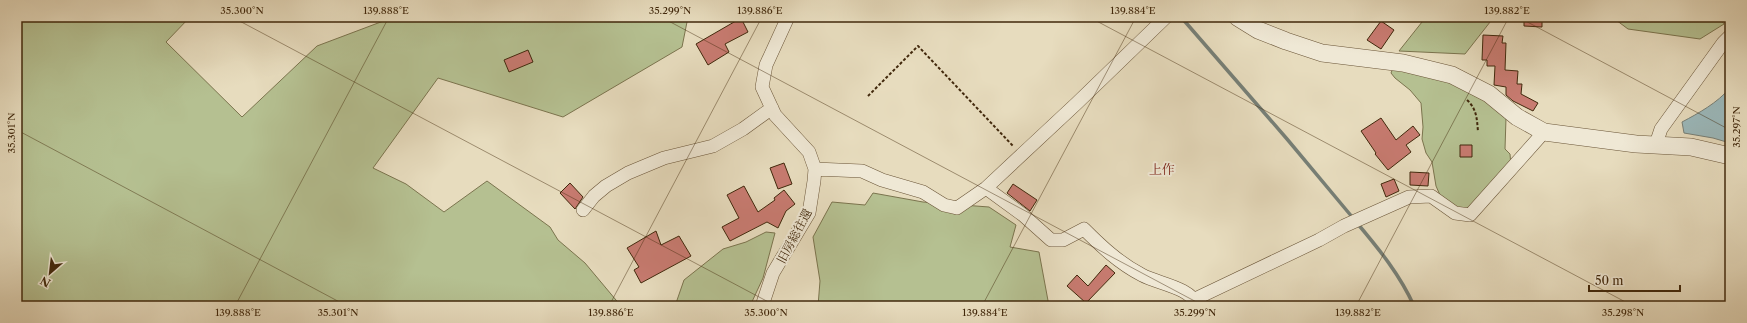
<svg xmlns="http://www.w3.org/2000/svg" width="1747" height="323" font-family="'Libre Caslon Text','Noto Serif JP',serif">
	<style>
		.green { fill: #b5c091; stroke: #7b744e }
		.water { fill: #9bb9bc; stroke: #777f76 }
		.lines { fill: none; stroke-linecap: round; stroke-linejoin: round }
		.stream { stroke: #777f76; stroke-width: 3.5 }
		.building { fill: #c87b71; stroke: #41280c }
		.minor-casing { stroke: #6a5538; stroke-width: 14 }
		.tertiary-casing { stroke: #6a5538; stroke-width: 18 }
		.path { stroke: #41280c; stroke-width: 2; stroke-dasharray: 3 2; stroke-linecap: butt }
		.minor { stroke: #efe8d5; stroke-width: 13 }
		.tertiary { stroke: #efe8d5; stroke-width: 17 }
		.ticks { fill: none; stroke: #41280c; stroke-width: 1; stroke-opacity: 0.45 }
		.labels { text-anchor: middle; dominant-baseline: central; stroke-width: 4; stroke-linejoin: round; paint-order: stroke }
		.street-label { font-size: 12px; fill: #41280c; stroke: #efe8d5 }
		.neighbourhood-label { font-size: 13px; fill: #7a1f14; stroke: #efe8d5 }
		.neatline { fill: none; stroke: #41280c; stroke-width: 1.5 }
		.ticks-label { font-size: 10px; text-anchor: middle; fill: #41280c }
	</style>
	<rect width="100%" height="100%" fill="#e7dcbe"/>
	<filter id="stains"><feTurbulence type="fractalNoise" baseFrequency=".005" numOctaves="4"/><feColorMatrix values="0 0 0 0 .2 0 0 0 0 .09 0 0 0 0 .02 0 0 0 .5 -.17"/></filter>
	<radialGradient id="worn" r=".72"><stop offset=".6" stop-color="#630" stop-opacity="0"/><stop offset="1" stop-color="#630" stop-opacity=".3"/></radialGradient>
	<path class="green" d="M17,17H190L166,42L242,117L317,46L394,17H688L682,47L563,117L438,78L373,168L406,184L444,212L487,181L550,227L558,240L585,263L621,306H17Z
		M1426,17H1494L1465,54L1399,51Z
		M1612,17H1719L1724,24L1700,39L1628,29Z
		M1393,68H1412L1453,84L1488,102L1506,118L1505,149L1510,154L1511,167L1471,208L1458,210L1443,202L1436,186L1432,162L1426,153L1422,139L1423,127L1421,103L1410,90L1395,78L1391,73Z
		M873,193L923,202L989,207L1016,225L1010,247L1039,252L1049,306H818L820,281L813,237L832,202L865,205Z
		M766,232L775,233L763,278L750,306H675L684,280L723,249L746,242Z"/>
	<path class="water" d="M1730,88V143L1713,138L1684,133L1682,122C1699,113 1717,103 1730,88Z"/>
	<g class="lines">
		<path class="stream" d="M1181,17L1287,139L1353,218
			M1357,223C1379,249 1400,275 1414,306"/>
	</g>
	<path class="building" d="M1524,17H1542V27L1524,26Z
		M741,18L748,32L725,44L729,52L708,65L696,44Z
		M1381,21L1394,30L1381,49L1367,40Z
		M1483,35L1503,36L1502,43H1506L1505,70L1518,71L1517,84H1522L1521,94L1538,103L1533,111L1513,101L1506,95V87L1494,85L1495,66H1487V60H1482Z
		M528,50L533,62L509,72L504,60Z
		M1381,118L1396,140L1413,126L1420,135L1406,145L1411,152L1388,170L1375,154L1376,153L1361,131Z
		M1460,145H1472V157H1460Z
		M784,163L792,184L778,189L770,168Z
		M1410,172L1429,173L1428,186L1410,185Z
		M1394,179L1399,191L1386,197L1381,184Z
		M570,183L583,197L575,209L560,193Z
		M1013,184L1037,200L1030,211L1007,193Z
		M744,186L758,212L775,200L774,198L784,190L795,204L786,211L778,228L767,222L730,241L722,227L739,218L727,195Z
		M656,231L661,245L679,236L691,256L641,283L634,270L639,267L627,248Z
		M1106,265L1115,273L1086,303L1067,286L1077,275L1088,286Z"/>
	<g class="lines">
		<g class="minor-casing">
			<path id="minor" d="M1656,144L1661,129L1723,43L1730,36
				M815,169L862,171L882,180L923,192L944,205L957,208L986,188L1077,103L1166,17
				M986,188L1023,215L1051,240H1063L1084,229C1102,247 1119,263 1142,275C1159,284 1190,287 1198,306
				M583,210L594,196L606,186L628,173L664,158L713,146L743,129L772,108
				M1195,299L1319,240L1344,226L1409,197L1431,196L1455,213L1470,215L1544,132
				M762,306L773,273L809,213L814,181L815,169L809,152L775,115L762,87L766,65L788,17"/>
		</g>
		<g class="tertiary-casing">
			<path id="tertiary" d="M1237,17L1258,30L1286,41L1322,53L1403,63L1452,75L1489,94L1517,117L1544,132L1636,144L1691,147L1730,156"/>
		</g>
		<path class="path" d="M868,96L918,46L1014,147
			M1467,100C1477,109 1477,120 1478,132"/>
		<use href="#minor" class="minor"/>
		<use href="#tertiary" class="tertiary"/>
	</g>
	<path class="ticks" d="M232,17L776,306M661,17L1204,306M1089,17L1633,306M1518,17L1730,130M17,130L347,306M235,306L389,17M609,306L762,17M982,306L1136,17M1356,306L1509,17M1729,306L1730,304"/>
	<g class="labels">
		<g class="street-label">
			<text transform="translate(794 236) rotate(-62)">旧房総往還</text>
		</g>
		<g class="neighbourhood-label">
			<text x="1162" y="169">上作</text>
		</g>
	</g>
	<rect width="1747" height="323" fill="none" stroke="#e7dcbe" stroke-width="44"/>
	<g transform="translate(50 273) rotate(208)" stroke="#efe8d5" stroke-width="3" paint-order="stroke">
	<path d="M0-3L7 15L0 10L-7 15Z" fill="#41280c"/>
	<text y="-6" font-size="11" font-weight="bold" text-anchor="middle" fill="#41280c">N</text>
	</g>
	<path d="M1589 285v6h91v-6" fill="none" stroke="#41280c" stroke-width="2"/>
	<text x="1595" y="285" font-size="12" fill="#41280c" stroke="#efe8d5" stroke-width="3" paint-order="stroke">50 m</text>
	<rect x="22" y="22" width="1703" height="279" class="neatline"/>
	<g class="ticks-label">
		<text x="242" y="14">35.300°N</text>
		<text x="386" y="14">139.888°E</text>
		<text x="670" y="14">35.299°N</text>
		<text x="760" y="14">139.886°E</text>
		<text x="1133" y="14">139.884°E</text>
		<text x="1507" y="14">139.882°E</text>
		<text transform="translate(1736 127) rotate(-90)" y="4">35.297°N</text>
		<text transform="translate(11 133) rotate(-90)" y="4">35.301°N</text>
		<text x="238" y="316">139.888°E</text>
		<text x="338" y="316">35.301°N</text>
		<text x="611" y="316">139.886°E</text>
		<text x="766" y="316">35.300°N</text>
		<text x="985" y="316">139.884°E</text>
		<text x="1195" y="316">35.299°N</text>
		<text x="1358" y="316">139.882°E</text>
		<text x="1623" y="316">35.298°N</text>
	</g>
	<rect width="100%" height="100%" filter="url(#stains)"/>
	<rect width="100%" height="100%" fill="url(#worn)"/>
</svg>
